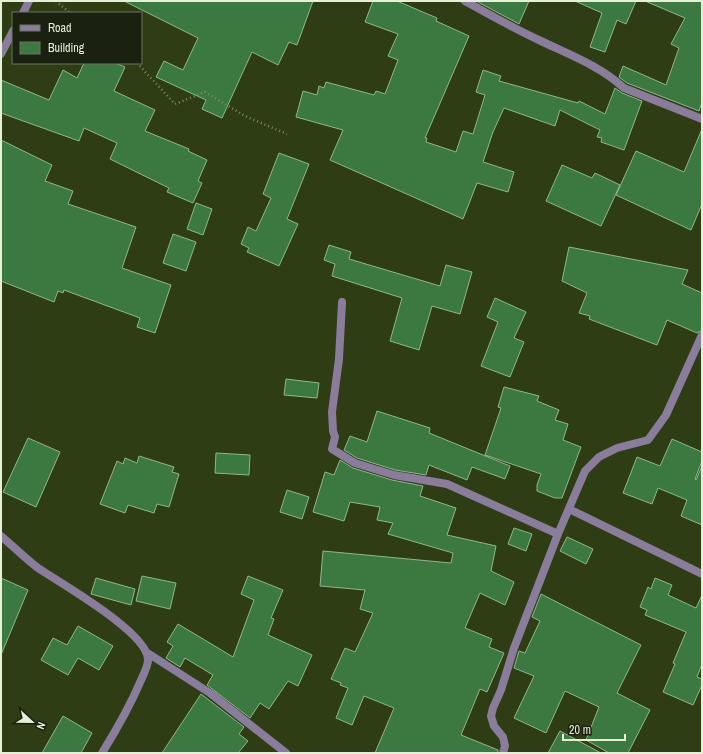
<svg xmlns="http://www.w3.org/2000/svg" width="703" height="754" font-family="'Archivo Narrow',sans-serif">
	<style>
		.building { fill: #3b7940; stroke: #91b691 }
		.lines { fill: none; stroke-linecap: round; stroke-linejoin: round }
		.path { stroke: #808c6b; stroke-width: 2.5; stroke-dasharray: 1 3; stroke-linecap: butt }
		.minor { stroke: #8a7c9b; stroke-width: 8 }
	</style>
	<rect width="100%" height="100%" fill="#2f3d14"/>
	<path class="building" d="M124,1H313L297,45L289,42L278,65L252,52L222,118L202,109L206,100L156,77L164,61L183,70L198,38Z
		M373,1H397L437,18L436,21L469,36L425,138H427L426,142L456,152L463,131L473,134L485,95L476,92L483,70L501,76L499,81L578,103L579,101L605,114L615,88L622,93L642,101L624,150L601,142L602,138L597,137L600,130L560,110L555,126L504,108L493,132L483,162L514,172L508,192L477,183L463,219L330,160L343,130L296,117L303,91L317,95L319,86L324,88L326,82L374,95L376,91L385,94L398,60L388,56L398,34L365,22Z
		M476,1H529L519,24Z
		M575,1H636L626,24L617,20L605,52L590,47L602,13Z
		M645,1H702V102L699,111L627,83L619,77L623,66L666,85L679,48L671,44L685,18Z
		M84,63H115L125,67L114,91L155,110L145,131L189,149L188,151L207,160L198,181L202,183L193,203L167,192L169,188L110,159L117,143L84,128L79,141L1,113V80L49,100L63,70L77,78Z
		M702,129V204L691,230L616,195L636,151L684,172Z
		M1,140L52,165L45,181L73,191L68,204L136,227L122,268L171,285L155,333L137,327L140,318L64,290L63,293L58,291L54,302L1,281Z
		M279,153L309,164L287,219L298,224L279,266L247,252L249,248L241,244L248,227L256,231L271,198L263,194Z
		M562,165L592,178L595,173L620,185L601,226L546,201Z
		M196,203L212,209L203,235L187,229Z
		M173,234L196,242L186,271L163,263Z
		M329,245L351,252L349,259L440,286L446,265L472,272L460,314L432,306L419,350L390,341L402,298L332,276L335,264L324,260Z
		M569,247L688,270L682,284L702,293V330L697,333L667,320L657,345L589,319L590,316L579,313L587,293L562,281Z
		M495,298L526,312L514,338L524,342L510,377L481,366L498,322L487,317Z
		M286,379L319,383L317,398L284,395Z
		M504,387L539,396L537,401L559,410L555,420L568,424L563,440L581,447L562,498H555L537,491V485L541,474L485,455L501,408L498,407Z
		M377,411L430,428L429,433L510,466L505,479L472,467L467,480L429,465L426,475L395,470L357,458L344,450L350,436L367,442Z
		M28,438L60,452L36,507L3,492Z
		M672,439L702,452V461L695,479L696,480L702,466V525L681,516L687,500L658,488L652,504L623,493L637,457L660,466Z
		M216,453L250,455L249,475L215,473Z
		M139,456L174,467L172,472L179,474L169,507L157,504L154,513L128,505L125,513L100,504L117,461L123,464L125,458L137,463Z
		M340,460L353,468L392,480L423,486L420,496L456,508L447,535L496,546L491,571L514,582L505,605L480,593L465,628L492,639L489,647L504,653L487,692L480,689L461,735L498,750V753H375L394,708L364,696L352,725L336,718L348,688L340,685L341,683L331,679L345,648L355,652L373,613L360,609L365,590L320,586L323,551L451,563L453,553L388,534L393,523L377,520L380,507L350,502L344,521L313,512L325,472L334,475Z
		M287,490L309,497L302,519L280,512Z
		M514,528L532,534L526,551L508,544Z
		M567,537L593,549L586,564L560,551Z
		M142,576L176,583L170,609L136,601Z
		M248,576L283,590L271,618L274,619L268,635L312,655L298,686L288,681L269,709L260,703L250,718L207,685L213,675L185,658L180,667L166,658L173,646L167,642L178,624L233,657L254,600L241,594Z
		M1,578L28,590L1,655Z
		M96,578L135,589L131,605L91,594Z
		M655,578L672,585L668,595L696,608L702,595V664L697,677L702,679V685L693,705L663,692L675,664L673,663L686,632L645,615L647,610L640,607L648,587L651,589Z
		M541,594L641,645L617,693L650,710L628,753H609L586,740L599,707L565,691L546,733L514,718L534,676L514,668L519,651L525,653L540,621L532,617Z
		M78,626L113,646L99,670L78,658L68,675L41,660L53,638L67,645Z
		M201,694L244,727L239,734L248,741L238,753H162Z
		M63,716L92,733L81,753H42Z
		M560,731L601,753H548Z"/>
	<g class="lines">
		<path class="path" d="M56,1L70,13
			M137,63L175,104L205,92L245,116L287,134"/>
		<path class="minor" d="M465,1C490,15 515,29 541,41C570,55 600,66 624,88L702,119
			M23,13L29,1
			M1,54L13,31
			M342,302L339,359L332,412L333,431L335,437L332,449L355,463L394,475L447,484L558,534
			M569,509L702,574
			M1,536C13,546 25,558 38,568C60,583 149,633 148,660C148,666 144,673 142,678C131,704 117,729 102,753
			M146,652L210,693L286,753
			M503,753L505,746L503,737L494,726L491,716L493,708L501,690L514,648L558,534L585,471L599,457L617,448L648,440L666,415L702,335"/>
	</g>
	<rect width="703" height="754" fill="none" stroke="#e6f0d9" stroke-width="4"/>
	<rect x="12" y="12" width="130" height="52" fill="#1b2110" stroke="#6c7460"/>
	<rect x="20" y="25" width="20" height="6" fill="#8a7c9b" stroke="#6c7460"/>
	<text x="48" y="32" font-size="12" fill="#e6f0d9">Road</text>
	<rect x="20" y="42" width="20" height="12" fill="#3b7940" stroke="#6c7460"/>
	<text x="48" y="52" font-size="12" fill="#e6f0d9">Building</text>
	<g transform="translate(32 722) rotate(112)" stroke="#1b2110" stroke-width="3" paint-order="stroke">
	<path d="M0-3L7 15L0 10L-7 15Z" fill="#e6f0d9"/>
	<text y="-6" font-size="11" font-weight="bold" text-anchor="middle" fill="#e6f0d9">N</text>
	</g>
	<path d="M563 734v6h62v-6" fill="none" stroke="#e6f0d9" stroke-width="2"/>
	<text x="569" y="734" font-size="12" fill="#e6f0d9" stroke="#1b2110" stroke-width="3" paint-order="stroke">20 m</text>
</svg>
